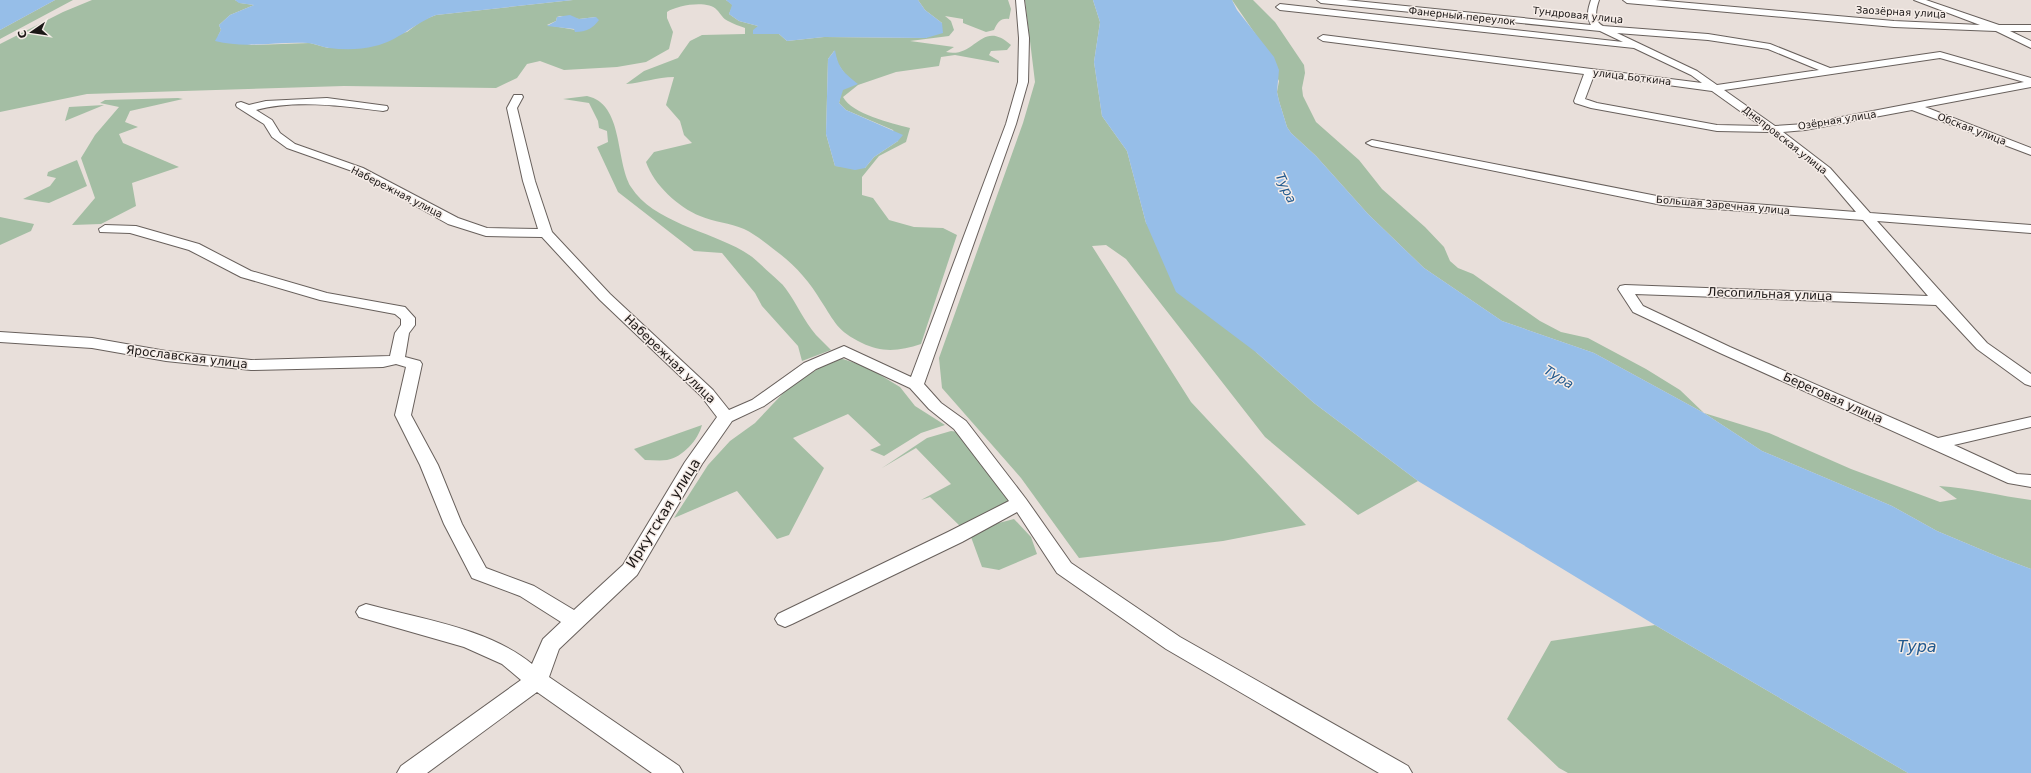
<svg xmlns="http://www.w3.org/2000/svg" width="2031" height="773" font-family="'DejaVu Sans',sans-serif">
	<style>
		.green { fill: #a4bea4; fill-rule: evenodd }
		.water { fill: #96bee8 }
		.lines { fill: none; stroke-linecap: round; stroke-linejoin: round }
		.minor-casing { stroke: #68605c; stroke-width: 2 }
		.minor { fill: #fff; fill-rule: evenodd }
		.labels { text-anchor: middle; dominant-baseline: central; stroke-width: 3; stroke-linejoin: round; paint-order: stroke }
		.far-street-label { font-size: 10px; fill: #1b1716; stroke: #f5ece7 }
		.street-label { font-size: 12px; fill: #1b1716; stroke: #f5ece7 }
		.water-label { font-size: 13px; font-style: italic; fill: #21598e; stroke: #f5ece7 }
		.near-street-label { font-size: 14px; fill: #1b1716; stroke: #f5ece7 }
		.near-water-label { font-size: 16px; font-style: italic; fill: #21598e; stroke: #f5ece7 }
	</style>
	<rect width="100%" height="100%" fill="#e8dfda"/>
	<path class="green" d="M55,0H73L0,39V30Z
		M92,0H235L240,3L254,5L230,15L219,25L221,30L218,36L251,45L310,43L328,48L407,32L423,20L436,15L573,0H726L733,5L729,14L739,21L758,26L754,34H779L787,41L824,37L926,38L942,23L925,10L918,0H1008L1011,9L1009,19C1000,18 998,22 994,30L986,32L963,23V19L945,16L951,21L954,30L949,36L910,41L954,47L946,52C976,59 981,18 1011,45L1007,50L991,51L989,55L999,61V63L955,55L941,57L939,66L896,72L858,85L843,97C852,114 891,123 910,128L906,142L879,156L862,177V195L873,198L889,220L914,227L943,228L957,235L921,344C900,351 882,353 862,343C837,331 835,322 821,301C810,282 794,264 776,251C767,244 755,234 744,229C730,223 714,222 700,216C678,207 654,185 646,162L654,152L692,143L684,135L680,121L666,105L674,77C657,77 642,83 626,84L644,71L678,58L690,41L702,35L745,34V28C740,26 733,24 728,21C723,19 721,14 717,10C708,0 678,5 667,12V18L673,32L669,49L646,62L617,67L564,70L540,61L527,64L517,78L496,88L344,86L87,94L0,112V44L63,12ZM560,16L579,19L596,17L594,25L576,30L547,25L556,21L557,17ZM834,51L838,64L845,74L839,103L846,110L893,130L898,141L874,157L865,168L835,166L826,134L828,59Z
		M1025,0H1093L1100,22L1094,62L1102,116L1127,151L1146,223L1257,353L1314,403L1418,481L1358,515L1265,437L1126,259L1106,245L1092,246L1191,402L1306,525L1223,541L1079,558L1021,478L942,388L939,358L1023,123L1035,82Z
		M1232,0H1253L1275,22L1304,65L1305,73L1302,88L1303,96L1316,122L1359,160L1382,189L1425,227L1444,247L1450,261L1458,268L1473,274L1540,321L1561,332L1588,338L1646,369L1680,390L1704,413L1769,433L1851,469L1940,502L1957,499L1939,486C1970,488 2000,496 2031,500V569L1999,557L1937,531L1892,506L1762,451L1704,413L1594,353L1502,321L1424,268L1368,214L1316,156L1291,133L1287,127L1279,101L1277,92L1279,81L1256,35Z
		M587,96C624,104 615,160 631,187C653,222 709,231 743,251C754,257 762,266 771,274C776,279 782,283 786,289C797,304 804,321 816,335C821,340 826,345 831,350L802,361L798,346L762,306L755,293L722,253L694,251L618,192L597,147L608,142L607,131L599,128L598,121L589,103L563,99Z
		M178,98L183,99L130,111L125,122L138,127L119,134L123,143L179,167L132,183L136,206L101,224L72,225L95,198L81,158L95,135L119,107L100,103L105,100Z
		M104,105L65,121L69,107Z
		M77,160L87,186L49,203L23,199L50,186L56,178L47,176L48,172Z
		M0,217L34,224L31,231L0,245Z
		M840,358L867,367L900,387L915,406L945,425L921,433L884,456L870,450L881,445L848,414L793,438L824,468L789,535L777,539L737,491L674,518L708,465L730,441L755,423L789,387L821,367Z
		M702,425C698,440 683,457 667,460C660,461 652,460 645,460L634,449Z
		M951,431L959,432L1001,486L1009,502L961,527L930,497L921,500L951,484L916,448L882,468L927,438Z
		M1014,519L1031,537L1037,554L999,570L982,567L971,537L991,525Z
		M1655,625L1908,773H1568L1559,768L1507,719L1551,641Z"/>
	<path class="water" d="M0,0H55L0,30Z
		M235,0H573L436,15C415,23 398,41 375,46C360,50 344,50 329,48C322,47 316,44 308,43C277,41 246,49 215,41L221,30L219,25L230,15L254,5L239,3Z
		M726,0H918L925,10L942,23L943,33L926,38L824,37L787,41L779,34H753V30L758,26L739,21L729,14L732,5Z
		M1093,0H1232L1237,10L1274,57L1279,70L1277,92L1279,101L1287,127L1291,133L1316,156L1368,214L1424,268L1502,321L1594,353L1704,413L1762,451L1892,506L1937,531L1999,557L2031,569V773H1908L1655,625L1418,481L1314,403L1257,353L1176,292L1146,223L1127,151L1102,116L1094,62L1100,22Z
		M570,15L579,19L596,17L599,20C593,28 587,32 575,32L574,29L547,26L556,21L557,17Z
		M835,50C838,68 844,73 858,84L843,90L839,103L846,110L903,135L898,141L874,157L865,168L855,170L835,166L826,134L828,59Z"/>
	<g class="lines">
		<g class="minor-casing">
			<path id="minor" d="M1016,0H1024L1029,38L1028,82L1016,124L924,384L941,403L966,421L1026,499L1071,563L1180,637L1408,766L1412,773H1379L1166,649L1057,573L1017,512L962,542L792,624L785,627L778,624L775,619L778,614L948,532L1009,501L954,429L929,409L910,388L844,357L816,369L764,406L732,421L702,464L637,575L559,649L549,677L679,766L683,773H652L537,692L427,773H397L401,766L521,680L502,664L464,647L359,617L356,612L359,607L366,604C420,619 488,628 532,664L543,639L561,622L520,596L472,578L444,524L420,465L395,415L406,367L396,364L383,367L251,370L166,361L92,348L0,342V332L92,338L166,351L251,360L390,356L395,333L401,325V319L395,314L320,300L241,277L189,250L130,233L100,232L99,229L105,225L136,226L199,244L251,271L327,293L405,307L415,318V325L409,333L405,357L420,361L422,364L411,415L438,465L462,524L486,568L534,586L574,610L623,565L685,462L717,417L701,396L600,300L542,237L486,236L448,224L355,172L287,148L272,137L264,124L237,107L236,105L237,103L241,102L249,105L266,101L327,98L387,106L388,108L387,110L383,111C343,106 296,99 256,110L272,120L280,133L295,144L363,168L458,218L487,228L538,229L523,181L507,108L514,95H522L523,97L517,108L535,181L552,232L610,294L713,390L729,410L752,400L804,363L844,346L911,377L1006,124L1018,82L1019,38Z
				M1317,0H1346L1591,25C1586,16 1588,9 1591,0H1599C1596,9 1593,21 1603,26L1708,34L1770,44L1830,68L1940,52L2031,78V87L1925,107L2031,148V155L1912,110L1805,130L1783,132L1830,168L1870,213L2031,225V233L1877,221L1987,343L2031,374V386L2025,384L1977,349L1936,305L1635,294L1643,306L1730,347L1938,438L2031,417V427L1954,445L2017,474L2031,475V487L2008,483L1720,353L1633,312L1618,289L1620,286L1625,285L1928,296L1863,220L1662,205L1372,146L1366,143L1372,140L1662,197L1856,212L1822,172L1770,132L1717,131L1591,108L1575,103L1574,101L1584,74L1323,41L1318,38L1323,35L1702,83L1691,75L1634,48L1280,10L1276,7L1280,4L1623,42L1600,31L1321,3ZM1617,33L1708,40L1768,49L1819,70L1717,85L1697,71ZM1940,58L2024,82L1805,124L1775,126L1724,90ZM1594,75L1712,91L1761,126L1717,125L1597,103L1585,99Z
				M1623,0H1655L1894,21L1980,25L1914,0H1926L1999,25H2031V31H2010L2031,41V48L1996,31L1894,27L1627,3Z"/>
		</g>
		<use href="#minor" class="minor"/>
	</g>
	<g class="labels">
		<g class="far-street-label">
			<text transform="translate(1901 12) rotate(3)">Заозёрная улица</text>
			<text transform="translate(1578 15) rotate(6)">Тундровая улица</text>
			<text transform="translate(1462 16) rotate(6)">Фанерный переулок</text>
			<text transform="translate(1632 77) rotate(7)">улица Боткина</text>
			<text transform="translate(1837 120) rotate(-9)">Озёрная улица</text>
			<text transform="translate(1972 129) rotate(21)">Обская улица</text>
			<text transform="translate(1785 140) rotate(38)">Днепровская улица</text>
			<text transform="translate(397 192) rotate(27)">Набережная улица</text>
			<text transform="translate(1723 205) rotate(5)">Большая Заречная улица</text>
		</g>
		<g class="street-label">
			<text transform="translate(1770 294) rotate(2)">Лесопильная улица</text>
			<text transform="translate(187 357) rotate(7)">Ярославская улица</text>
			<text transform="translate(670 359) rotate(44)">Набережная улица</text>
			<text transform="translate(1833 398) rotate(24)">Береговая улица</text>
		</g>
		<g class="water-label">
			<text transform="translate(1286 188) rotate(65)">Тура</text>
			<text transform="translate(1559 377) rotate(32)">Тура</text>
		</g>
		<g class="near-street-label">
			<text transform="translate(663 513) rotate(-58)">Иркутская улица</text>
		</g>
		<g class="near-water-label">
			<text x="1917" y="646">Тура</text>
		</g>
	</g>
	<g transform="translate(32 32) rotate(257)" stroke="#f5ece7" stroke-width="3" paint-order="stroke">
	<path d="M0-3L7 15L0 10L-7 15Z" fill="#1b1716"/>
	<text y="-6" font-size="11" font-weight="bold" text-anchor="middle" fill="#1b1716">С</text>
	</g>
</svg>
